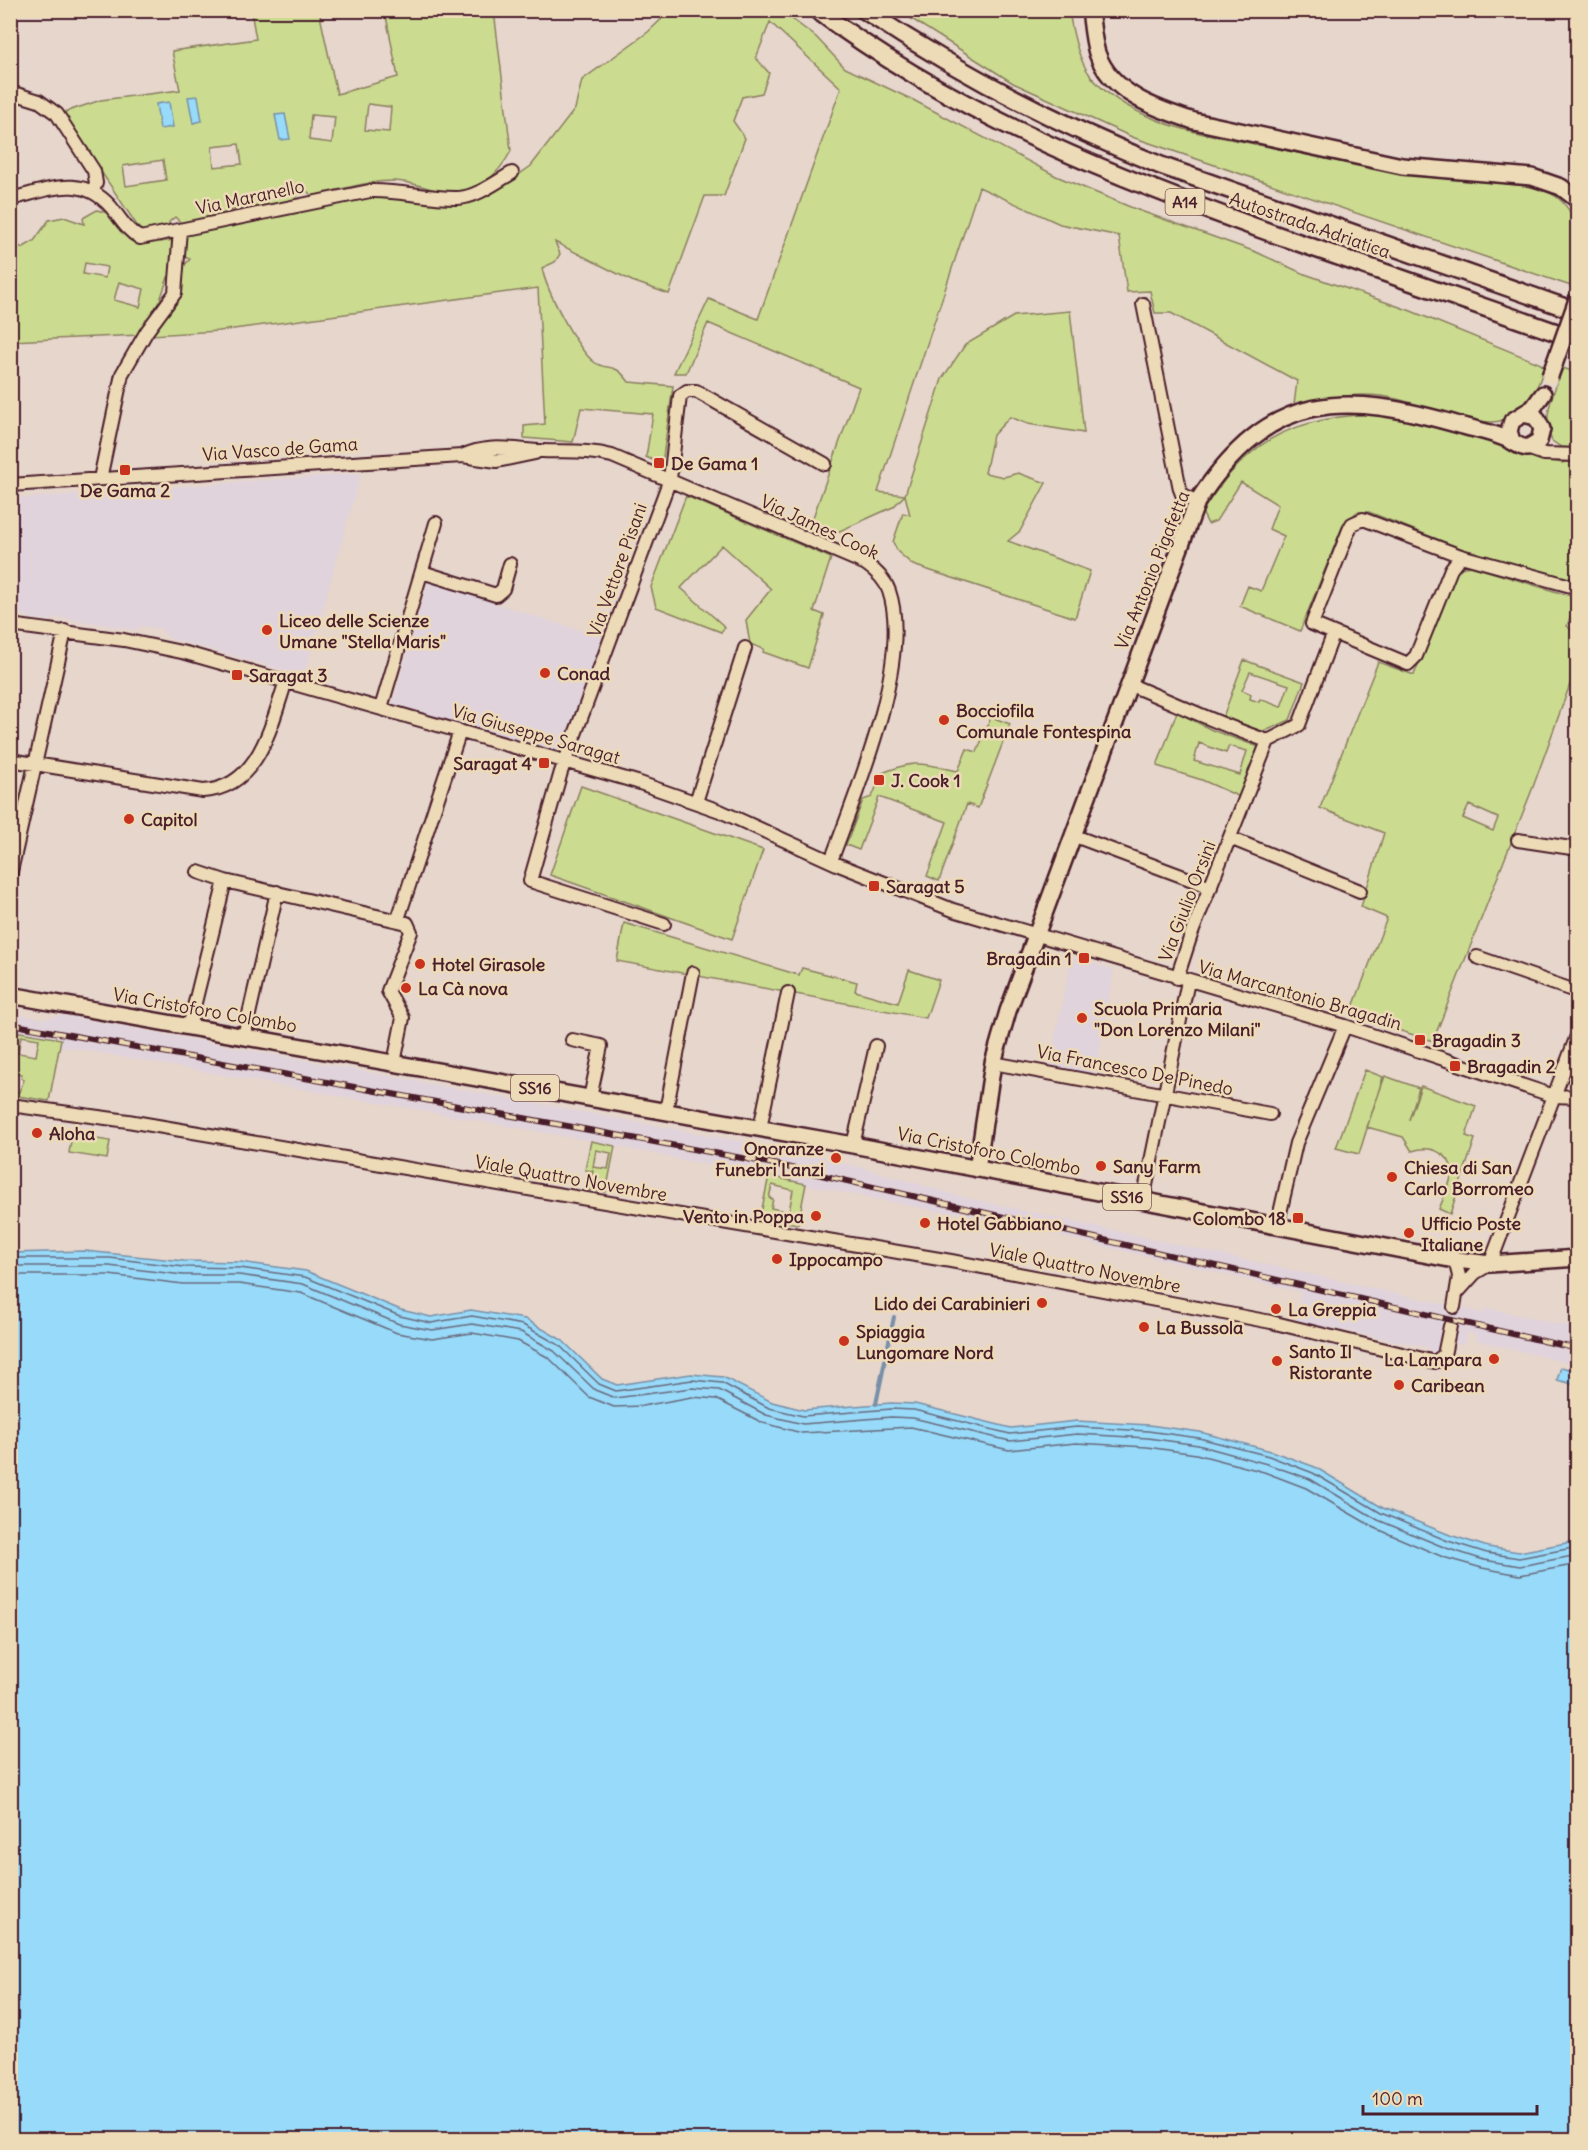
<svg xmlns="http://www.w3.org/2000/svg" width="1588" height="2150" font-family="Delius,sans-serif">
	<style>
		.built { fill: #e1d3db }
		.green { fill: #cbdc91; stroke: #8a7e5e; stroke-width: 1.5; fill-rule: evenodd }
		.water { fill: #97daf9; stroke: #788fa7; stroke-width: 1.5 }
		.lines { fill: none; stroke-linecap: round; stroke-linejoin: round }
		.shore { stroke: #696a7d; stroke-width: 1.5 }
		.stream { stroke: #788fa7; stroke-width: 4 }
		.minor-casing { stroke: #4a1f2b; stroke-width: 16 }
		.major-casing { stroke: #4a1f2b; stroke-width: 20 }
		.highway-casing { stroke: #4a1f2b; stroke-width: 21 }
		.minor { stroke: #eddab7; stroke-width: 12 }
		.major { stroke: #eddab7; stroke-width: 15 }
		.highway { stroke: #eddab7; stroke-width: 16 }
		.rail-casing { stroke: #4a1f2b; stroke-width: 6 }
		.rail { stroke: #eddab7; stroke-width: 4; stroke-dasharray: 11; stroke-linecap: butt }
		.major-bridge-casing { stroke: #4a1f2b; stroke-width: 20; stroke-linecap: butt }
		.major-bridge { stroke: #eddab7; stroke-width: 15 }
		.poi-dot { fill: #c8321e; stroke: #eddab7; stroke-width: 2 }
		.labels { text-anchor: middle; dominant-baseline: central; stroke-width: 5; stroke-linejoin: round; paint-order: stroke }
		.shield { fill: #eddab7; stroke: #7b5755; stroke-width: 1.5 }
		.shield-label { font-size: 16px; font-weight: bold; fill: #4a1f2b }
		.street-label { font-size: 18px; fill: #4a1f2b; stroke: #eddab7 }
		.poi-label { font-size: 18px; font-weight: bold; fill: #4a1f2b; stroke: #eddab7; text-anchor: start }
	</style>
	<rect width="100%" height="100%" fill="#e6d6cc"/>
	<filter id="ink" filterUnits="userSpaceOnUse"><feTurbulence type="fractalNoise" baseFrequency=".0167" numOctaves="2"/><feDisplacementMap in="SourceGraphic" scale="12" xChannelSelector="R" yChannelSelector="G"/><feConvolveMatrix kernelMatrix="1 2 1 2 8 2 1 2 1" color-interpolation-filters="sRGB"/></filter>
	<g filter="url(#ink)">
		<path class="built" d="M361,473L304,676L168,638L161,629L143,626L134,630L55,617L52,621L27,618V615H11V499Z
			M428,582L607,639L563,754L392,704Z
			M1072,956L1114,970L1095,1075L1049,1066Z
			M10,1007L16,1008L15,1014L45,1019L62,1015L824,1157L826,1160L860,1167L963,1197L1484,1313L1486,1308L1577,1328V1365L1475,1340L1476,1335L1467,1332L1464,1345L1453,1343L1456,1328L1444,1325L1438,1351L1435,1356H1430L1427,1347L1295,1321L1301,1292L963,1214L957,1212L956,1215L900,1204L585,1140L60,1046L61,1039L11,1030Z"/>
		<path class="green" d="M780,10L816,37L845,68L915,101L1056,176L1135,209L1256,252L1302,273L1411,311L1541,364L1544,368C1538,387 1534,398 1517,408C1511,411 1508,417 1503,420C1478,430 1413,399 1381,396C1351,393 1323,398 1294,405L1297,381L1171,313H1155L1150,291L1127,292L1119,236L1060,224L979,187L878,492L905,495L942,379L965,345L1014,316L1070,311L1084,433L1028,424L1010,417L993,435L985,473L1004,477L1018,473L1046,483L1020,531L1008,541L1090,571L1075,618L913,565L898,552L893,542L903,513L910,515L905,495L893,507L833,534L810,526L859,387L708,323L686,373H674L709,299L758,319L841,88L770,22L756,58L769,73L762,93L742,97L733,121L745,138L724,196H705L669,294L632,281L555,242L560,254L555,262L542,268C546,290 577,349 594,362C608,372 613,360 629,382L673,386L663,457L657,462L646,457L653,414L581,408L573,442L524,438V426L545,424L538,288L219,331L151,335L173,308L182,292L183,267L190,259L184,257L185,234L368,196L388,195L459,204L507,183L531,166L575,109L582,80L648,32L670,11Z
			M251,11H319L337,94L398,77L385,11H494L511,151C498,176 475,196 444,192C427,189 412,181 394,181C367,181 338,190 312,196L307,191L298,192L296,199L249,210L245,207L227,211L223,215L182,224L175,217L169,222V226L142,233L62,113L101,100L180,90L172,51L256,39ZM368,104L391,107L389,132L365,130ZM311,115L335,117L332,143L309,140ZM239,144L242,164L214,167L212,147ZM163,160L166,180L126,186L123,166Z
			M899,11H1069C1072,30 1078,59 1090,75C1106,96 1134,111 1157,120C1191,134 1228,138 1264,146C1329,159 1394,172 1461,180C1486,183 1539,182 1558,198C1584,220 1582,256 1571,286L1132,137L1013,83Z
			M97,210L111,214L146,244L174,240L172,274L168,277L160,300L163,304L140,335L11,341V245L14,243L22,248L34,241L49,220L64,217L84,224L83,218ZM85,263L107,267L105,278L83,274ZM119,282L144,289L140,307L114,300Z
			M1563,368L1577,373V448L1561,447L1552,441C1541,417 1554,391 1563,368Z
			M1367,414L1396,417L1498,443L1517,454L1562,463L1577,459V581L1467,551L1369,512H1357L1343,525L1300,631L1240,606L1248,586L1261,591L1284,536L1269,529L1278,505L1241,482L1216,521L1208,524L1202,512C1245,443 1286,420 1367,414Z
			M686,496L831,558L814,611L824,615L808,668L763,652L764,649L750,644L746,620L771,589L722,545L681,588L725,627L721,632L656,607L651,587Z
			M1471,566L1577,598L1567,626L1577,634V665L1533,787L1433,1041L1350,1015L1387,918L1361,907L1384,833L1320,808L1378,662L1414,675L1454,574L1460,568ZM1469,805L1498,818L1493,831L1463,818Z
			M1244,660L1304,682L1290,720L1263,732L1223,717ZM1250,672L1289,685L1281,707L1260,699L1259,702L1250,699L1251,694L1242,690Z
			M1177,712L1212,730L1259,747L1240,797L1202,780L1157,766ZM1199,743L1226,753L1229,746L1247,751L1240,775L1194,761Z
			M991,717L1010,724L978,808L967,804L939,881L927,876L947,822L879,797L859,850L846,845L863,800L872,797L880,778L878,775C914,759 921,763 958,771L967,749L977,752Z
			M581,786L763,850L732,939L550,875Z
			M624,923L799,975L802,968L857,982L855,991L898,1003L909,970L939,980L926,1018L617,961Z
			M14,1031L61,1039L49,1101L11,1095V1091L19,1092L24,1080L21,1078L22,1074L11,1072ZM21,1036L39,1039L36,1056L18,1053Z
			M1365,1070L1383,1077L1359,1154L1336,1148Z
			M1385,1076L1419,1088L1409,1120L1421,1086L1476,1106L1466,1136L1475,1139L1450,1214L1439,1209C1446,1191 1463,1165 1440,1153C1431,1147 1422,1148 1412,1151L1403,1137L1367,1127Z
			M72,1135L110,1141L107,1159L69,1153Z
			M591,1141L615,1146L606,1192L589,1190L593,1171L585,1170ZM596,1150L611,1153L608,1169L593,1167Z
			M769,1176L806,1184L798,1224L760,1218ZM772,1185L793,1190L789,1212L771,1208L773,1199L769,1198Z"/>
		<path class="water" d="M198,96L202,121L193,123L188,97Z
			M169,102L173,127L160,129L156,104Z
			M285,114L290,139L280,140L275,115Z
			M85,1251L184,1261L240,1262L306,1271L401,1310L431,1317L471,1310L525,1319L562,1340L602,1379L617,1385L691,1374L723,1377L772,1402L804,1410L891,1403L915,1404L1011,1428L1077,1421L1149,1425L1200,1432L1271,1451L1315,1467L1383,1508L1450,1535L1488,1547L1519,1552L1577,1541V2139H11V1253Z
			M1561,1367L1577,1371V1385L1557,1380Z"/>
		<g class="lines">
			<path class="shore" d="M10,1258H110L184,1267L240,1268L305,1277L400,1316L431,1323L472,1316L523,1325L559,1345L599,1384L616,1391L692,1380L722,1383L769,1408L803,1416L891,1409L914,1410L1010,1434L1077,1427L1148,1431L1199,1438L1269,1456L1313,1473L1381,1513L1448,1541L1487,1553L1519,1558L1578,1547
				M10,1266H109L183,1275H239L303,1284L399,1324L432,1330L472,1324L521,1332L554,1351L595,1390L615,1398L692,1388L719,1390L766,1415L803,1424L891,1417L913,1418L1010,1441L1077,1434L1148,1438L1198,1445L1267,1464L1310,1479L1378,1520L1446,1548L1484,1560L1520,1566L1578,1555
				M10,1275H109L183,1284H239L301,1293L397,1333L432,1339L472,1333L518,1341L549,1358L589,1397L614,1407L642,1406L692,1397L716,1399L763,1423L802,1433L911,1427L1009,1450L1076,1443L1147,1447L1196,1454L1264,1472L1306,1488L1375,1528L1443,1557L1482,1568L1520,1575L1578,1564"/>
			<path class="stream" d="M876,1404L894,1317"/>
			<g class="minor-casing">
				<path id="minor" d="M10,92L39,101L57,114L94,171L96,183L93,191
					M10,199C49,190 81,173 111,207C120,218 127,231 140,238L370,191C400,190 429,199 458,198C477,197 496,182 512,173
					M1143,304L1180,489L1182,494L1197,502
					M1527,448L1544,454L1578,455
					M462,456C489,443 514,450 543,451C567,452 589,450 612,456L866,564C876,571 885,579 889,591C913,660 855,795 831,861
					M100,479L122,374L147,331L175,293L180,230
					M10,485L462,456L497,461L535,453
					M1461,556L1451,569L1416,656L1408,664L1312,624L1349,530L1352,524L1363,519L1461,556L1578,588
					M422,572L496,595L503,589L510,564
					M10,625L124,640L186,653L637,782L720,811L839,865L953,910L1345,1026L1554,1096L1578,1097
					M1128,684C1175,703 1220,725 1268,741
					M381,708L436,523
					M1268,741L1299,725L1333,635
					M10,760L203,791C259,788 271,725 286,681
					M696,802L745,648
					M1072,835L1211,887
					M1230,838L1360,891
					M1518,840L1578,849
					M198,872L225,881
					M10,876L65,631
					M398,919L460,731
					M664,924L530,881L561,772L670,479L680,396L687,391H696L825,464
					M1477,957L1578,992
					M1177,978L1191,935L1268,741
					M189,1027L225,881L407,923L411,932L388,991L403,1018L394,1063
					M244,1036L277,892
					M572,1040L601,1046L590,1098
					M993,1063L1270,1114
					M10,1105L128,1121L951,1261L1271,1322L1435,1362L1444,1355L1450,1326
					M666,1111L693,973
					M760,1128L788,993
					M853,1145L876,1046
					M1143,1200L1188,981
					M1277,1226L1296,1143L1345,1026
					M1457,1293L1475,1273L1490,1264L1578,1033
					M1454,1307L1459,1276L1455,1260"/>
			</g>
			<g class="major-casing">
				<path id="major" d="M1090,10C1092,24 1093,40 1097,53C1111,94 1157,109 1194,121L1402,166L1532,177L1561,187L1578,200
					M1512,441L1509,431L1512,421L1533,408L1543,394
					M10,995L853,1145L1449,1259L1490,1264L1578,1258
					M977,1169L993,1063L1008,1011L1197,502C1270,389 1343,391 1463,426C1478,430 1496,433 1511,441C1517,444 1519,447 1527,448L1539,441L1542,429L1536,417L1523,414"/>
			</g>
			<g class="highway-casing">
				<path id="highway" d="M817,10C961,118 1127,182 1294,241C1389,274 1483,307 1578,340
					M864,10C960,74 1055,123 1162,166L1578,312"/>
			</g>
			<use href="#minor" class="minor"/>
			<use href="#major" class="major"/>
			<use href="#highway" class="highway"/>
			<g class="rail-casing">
				<path id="rail" d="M10,1024L769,1163L1578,1349"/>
			</g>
			<use href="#rail" class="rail"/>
			<g class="major-bridge-casing">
				<path id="major-bridge" d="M1550,376L1578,297"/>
			</g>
			<use href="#major-bridge" class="major-bridge"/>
		</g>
	</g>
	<g class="poi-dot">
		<rect x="653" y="457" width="12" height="12" rx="3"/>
		<rect x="119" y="464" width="12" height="12" rx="3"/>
		<circle cx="267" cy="630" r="6"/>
		<circle cx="545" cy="673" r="6"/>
		<rect x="231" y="669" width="12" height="12" rx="3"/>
		<circle cx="944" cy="720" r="6"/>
		<rect x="538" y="757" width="12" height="12" rx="3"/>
		<rect x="873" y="774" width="12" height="12" rx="3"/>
		<circle cx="129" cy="819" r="6"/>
		<rect x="868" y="880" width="12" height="12" rx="3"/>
		<rect x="1078" y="952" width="12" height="12" rx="3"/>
		<circle cx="420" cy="964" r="6"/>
		<circle cx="406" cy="988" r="6"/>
		<circle cx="1082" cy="1018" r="6"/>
		<rect x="1414" y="1034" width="12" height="12" rx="3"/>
		<rect x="1449" y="1060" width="12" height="12" rx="3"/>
		<circle cx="37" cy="1133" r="6"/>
		<circle cx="836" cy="1158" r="6"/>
		<circle cx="1101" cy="1166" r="6"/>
		<circle cx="1392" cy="1177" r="6"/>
		<circle cx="816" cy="1216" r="6"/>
		<rect x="1292" y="1212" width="12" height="12" rx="3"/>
		<circle cx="925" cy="1223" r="6"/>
		<circle cx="1409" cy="1233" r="6"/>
		<circle cx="777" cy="1259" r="6"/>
		<circle cx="1042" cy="1303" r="6"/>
		<circle cx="1276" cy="1309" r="6"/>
		<circle cx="1144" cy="1327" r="6"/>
		<circle cx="844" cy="1341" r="6"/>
		<circle cx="1494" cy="1359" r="6"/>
		<circle cx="1277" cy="1361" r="6"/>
		<circle cx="1399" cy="1385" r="6"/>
	</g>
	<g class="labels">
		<g class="shield">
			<rect x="1165.5" y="189" width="39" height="26" rx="4.5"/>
			<rect x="511" y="1075" width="48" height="26" rx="4.5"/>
			<rect x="1103" y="1184" width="48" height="26" rx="4.5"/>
		</g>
		<g class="shield-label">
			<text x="1185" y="202">A14</text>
			<text x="535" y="1088">SS16</text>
			<text x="1127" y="1197">SS16</text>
		</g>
		<g class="street-label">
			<text transform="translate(250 197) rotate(-12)">Via Maranello</text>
			<text transform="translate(1310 225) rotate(19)">Autostrada Adriatica</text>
			<text transform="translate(280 449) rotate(-4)">Via Vasco de Gama</text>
			<text transform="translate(820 527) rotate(25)">Via James Cook</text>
			<text transform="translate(617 570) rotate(-70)">Via Vettore Pisani</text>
			<text transform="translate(1152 570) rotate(-68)">Via Antonio Pigafetta</text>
			<text transform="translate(536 734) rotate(16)">Via Giuseppe Saragat</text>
			<text transform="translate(1187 901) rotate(-69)">Via Giulio Orsini</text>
			<text transform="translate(1300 995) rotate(16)">Via Marcantonio Bragadin</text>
			<text transform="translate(205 1010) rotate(10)">Via Cristoforo Colombo</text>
			<text transform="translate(1135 1070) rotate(11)">Via Francesco De Pinedo</text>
			<text transform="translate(989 1151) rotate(11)">Via Cristoforo Colombo</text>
			<text transform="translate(571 1178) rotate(10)">Viale Quattro Novembre</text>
			<text transform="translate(1085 1268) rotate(11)">Viale Quattro Novembre</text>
		</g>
		<g class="poi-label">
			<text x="671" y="463">De Gama 1</text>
			<text x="125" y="490" text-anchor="middle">De Gama 2</text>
			<text x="279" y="620">Liceo delle Scienze<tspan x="279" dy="21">Umane "Stella Maris"</tspan></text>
			<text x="557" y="673">Conad</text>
			<text x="249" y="675">Saragat 3</text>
			<text x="956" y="710">Bocciofila<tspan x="956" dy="21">Comunale Fontespina</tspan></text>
			<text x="532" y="763" text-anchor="end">Saragat 4</text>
			<text x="891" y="780">J. Cook 1</text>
			<text x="141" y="819">Capitol</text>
			<text x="886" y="886">Saragat 5</text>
			<text x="1072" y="958" text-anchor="end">Bragadin 1</text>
			<text x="432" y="964">Hotel Girasole</text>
			<text x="418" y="988">La Cà nova</text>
			<text x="1094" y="1008">Scuola Primaria<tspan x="1094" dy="21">"Don Lorenzo Milani"</tspan></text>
			<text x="1432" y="1040">Bragadin 3</text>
			<text x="1467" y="1066">Bragadin 2</text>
			<text x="49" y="1133">Aloha</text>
			<text x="824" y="1148" text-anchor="end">Onoranze<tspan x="824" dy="21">Funebri Lanzi</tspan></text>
			<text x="1113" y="1166">Sany Farm</text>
			<text x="1404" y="1167">Chiesa di San<tspan x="1404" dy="21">Carlo Borromeo</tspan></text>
			<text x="804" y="1216" text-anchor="end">Vento in Poppa</text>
			<text x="1286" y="1218" text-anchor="end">Colombo 18</text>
			<text x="937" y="1223">Hotel Gabbiano</text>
			<text x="1421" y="1223">Ufficio Poste<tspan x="1421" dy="21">Italiane</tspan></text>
			<text x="789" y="1259">Ippocampo</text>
			<text x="1030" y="1303" text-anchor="end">Lido dei Carabinieri</text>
			<text x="1288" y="1309">La Greppia</text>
			<text x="1156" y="1327">La Bussola</text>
			<text x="856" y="1331">Spiaggia<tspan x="856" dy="21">Lungomare Nord</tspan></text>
			<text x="1289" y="1351">Santo Il<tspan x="1289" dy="21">Ristorante</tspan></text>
			<text x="1482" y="1359" text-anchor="end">La Lampara</text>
			<text x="1411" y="1385">Caribean</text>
		</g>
	</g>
	<rect width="1588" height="2150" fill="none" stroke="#eddab7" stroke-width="36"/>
	<rect x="18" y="18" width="1552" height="2114" fill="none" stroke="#4a1f2b" stroke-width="2" filter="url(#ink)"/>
	<path d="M1363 2105v9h174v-9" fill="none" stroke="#4a1f2b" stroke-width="3"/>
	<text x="1372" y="2105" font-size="18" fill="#4a1f2b" stroke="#eddab7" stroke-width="4.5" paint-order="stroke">100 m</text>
</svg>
